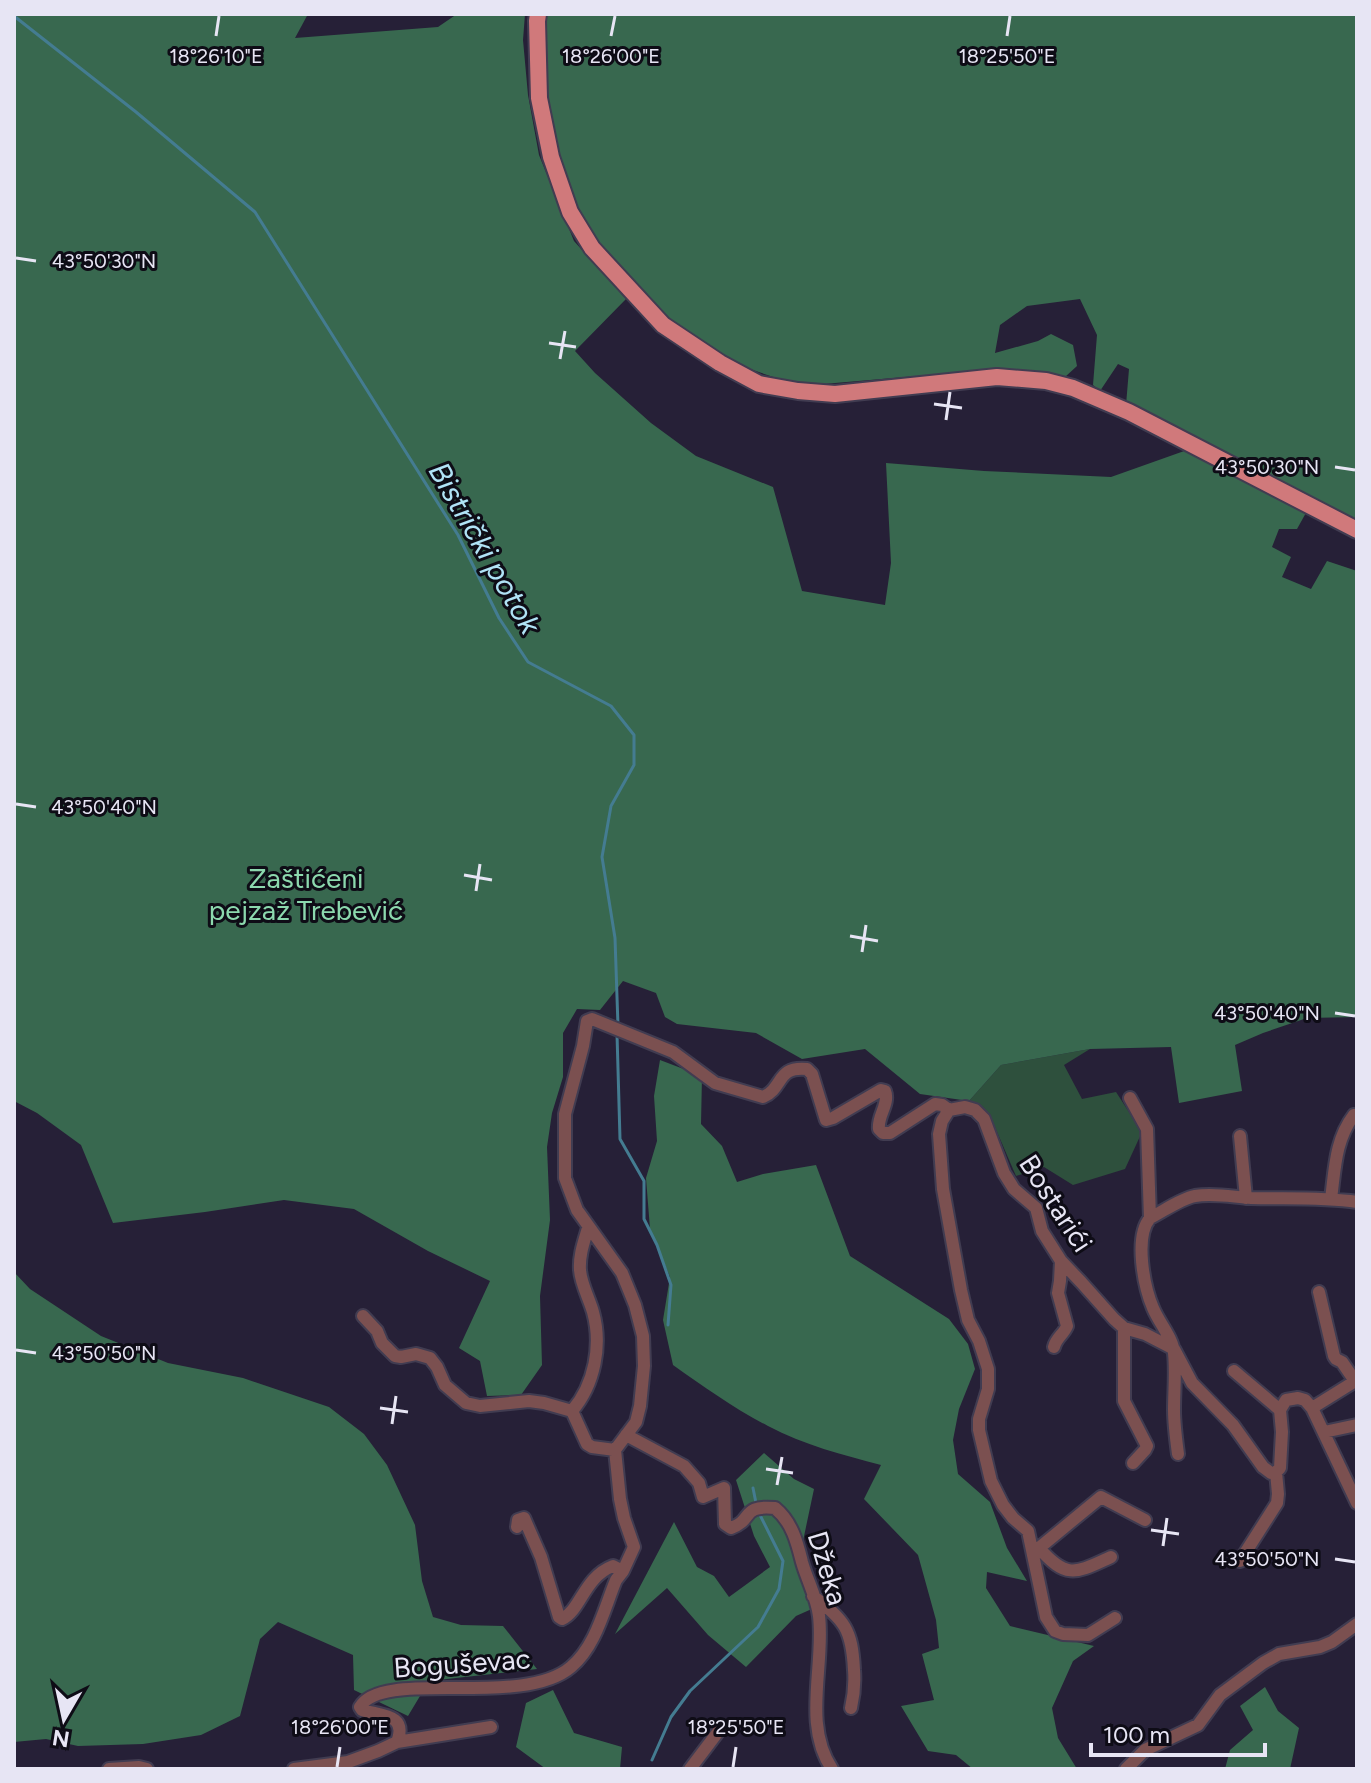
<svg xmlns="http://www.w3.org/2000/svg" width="1371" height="1783" font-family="Figtree,sans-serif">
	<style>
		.green { fill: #2e503d }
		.forest { fill: #38684f }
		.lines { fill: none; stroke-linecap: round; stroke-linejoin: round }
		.stream { stroke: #447c91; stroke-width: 3 }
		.minor-casing { stroke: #413c51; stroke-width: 16 }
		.major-casing { stroke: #413c51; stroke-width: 20 }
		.minor { stroke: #7b5050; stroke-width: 12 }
		.major { stroke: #d0797b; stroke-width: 16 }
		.ticks { fill: none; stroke: #e7e5f4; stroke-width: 3 }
		.labels { text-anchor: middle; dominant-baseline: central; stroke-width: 6; stroke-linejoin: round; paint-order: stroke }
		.park-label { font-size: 28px; fill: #8cd9ae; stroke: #0e0c16 }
		.street-label { font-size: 28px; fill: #e7e5f4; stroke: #0e0c16 }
		.water-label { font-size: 30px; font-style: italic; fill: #b0e3f6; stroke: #0e0c16 }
		.ticks-label { font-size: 20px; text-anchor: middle; fill: #e7e5f4; stroke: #0e0c16; stroke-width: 6; stroke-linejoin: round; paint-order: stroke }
	</style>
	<rect width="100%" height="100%" fill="#262037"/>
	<path class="green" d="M1090,1049L1064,1065L1082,1099L1116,1092L1142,1132L1125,1169L1073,1185L1044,1167L1016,1176L994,1125L969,1101L1001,1065Z"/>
	<path class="forest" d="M14,14H308L295,38L438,27L457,14H525L523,40L528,95L539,155L574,241L626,299L575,351L595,373L651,423L696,456L773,487L802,591L885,605L891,563L886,463L984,471L1111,477L1187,450L1307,511L1297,529H1279L1272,547L1291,557L1282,577L1311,589L1327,561L1357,571V1017L1307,1018L1263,1033L1235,1045L1242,1091L1179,1103L1171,1047L1090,1049L1001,1065L969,1101L920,1094L865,1049L802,1059L756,1033L677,1024L665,1017L656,993L623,981L600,1010L577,1009L563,1033V1077L552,1113L547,1147L550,1220L540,1296L542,1365L521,1395L487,1396L480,1361L459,1348L490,1281L428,1251L354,1209L284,1200L205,1212L113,1223L81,1145L37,1113L14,1101Z
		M541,14H1357V522L1311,496L1126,405L1129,369L1118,364L1100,391L1093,385L1097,335L1080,299L1027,306L1000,325L995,353L1038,341L1051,334L1073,345L1077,366L1065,377L1035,371L987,370L800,386L720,359L665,318L596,243L574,203L544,99Z
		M660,1060L702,1076L701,1124L722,1146L737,1182L763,1174L816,1165L850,1256L949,1319L968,1344L975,1369L959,1409L953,1440L958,1474L990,1502L1007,1548L1027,1581L987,1572L986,1588L1010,1626L1094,1646L1073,1661L1052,1708L1058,1738L1077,1769H973L956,1755L928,1751L901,1706L934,1700L922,1654L939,1648L936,1620L918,1555L864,1499L881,1465C843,1455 804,1445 768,1426C735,1409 704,1387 673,1365L663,1320L670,1277L650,1229L646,1178L657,1141L654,1096Z
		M14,1272L30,1289L101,1336L168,1363L243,1378L329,1407L364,1434L387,1465L415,1525L422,1581L433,1617L461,1625L503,1626L537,1669L429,1681L408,1716L354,1690L353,1655L278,1622L260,1639L240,1716L201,1735L143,1744L78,1746L46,1739L14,1742Z
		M764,1453L794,1479L814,1489L799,1560L823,1604L796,1616L746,1667L708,1635L667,1588L615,1634L674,1522L697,1567L714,1576L729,1597L770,1567L754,1536L736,1480Z
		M1265,1687L1278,1711L1299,1728L1290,1769H1225L1230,1750L1253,1730L1240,1706Z
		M553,1690L574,1733L622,1747L620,1769H546L516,1747L526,1703Z"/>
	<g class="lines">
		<path class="stream" d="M14,16L136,112L255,212L458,535L499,618L528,662L611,706L634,735V765L611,806L602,857L615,938L618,1026
			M617,1034L620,1139L644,1181V1219L657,1245L671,1285L668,1325
			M753,1488L756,1503
			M652,1760L671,1717L690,1691L758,1627L779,1589L783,1561L758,1511"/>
		<g class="minor-casing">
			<path id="minor" d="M1130,1098L1147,1129L1150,1218
				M1240,1136L1246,1198
				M1331,1199C1335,1169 1335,1140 1354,1115
				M1319,1292L1334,1356L1336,1359L1342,1362L1355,1381
				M363,1316L377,1331L382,1343L395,1356L401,1357L416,1354L430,1358L437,1367L445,1385L466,1403L480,1406L529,1401L544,1403L572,1411L587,1444L592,1447L615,1450
				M1124,1328V1401L1147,1446L1145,1450L1133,1463
				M1054,1347C1056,1338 1064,1334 1067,1326L1058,1293L1060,1281L1061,1261
				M1234,1371L1280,1410
				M1312,1408L1357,1380
				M572,1411C595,1384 602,1345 593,1312C589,1298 581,1284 580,1270C579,1255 584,1242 588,1228
				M1324,1432L1357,1425
				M626,1435L684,1466L699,1483L703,1497L724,1488L725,1524L731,1528C754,1520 740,1505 775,1508C792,1522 797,1542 802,1562C807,1580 817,1598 819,1616C825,1665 802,1724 832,1769
				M1178,1454C1176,1439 1174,1424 1174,1410C1174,1391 1176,1372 1174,1353C1173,1338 1159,1323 1153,1308C1144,1287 1134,1237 1150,1218C1164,1211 1180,1199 1195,1196C1214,1193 1233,1197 1251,1198C1287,1199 1321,1197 1357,1202
				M517,1527L518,1520L524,1518L541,1557L559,1617L562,1619C581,1610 584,1577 613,1566L623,1571
				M1039,1548L1101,1497L1145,1520
				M1035,1550L1039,1548C1067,1580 1076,1573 1111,1557
				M1240,1561L1277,1503L1278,1494L1276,1472
				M813,1596C845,1621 852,1629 854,1670C855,1683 854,1695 851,1708
				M1115,1618L1088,1635L1063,1634L1055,1631L1046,1617L1028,1531L1013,1518L1003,1505L991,1481L979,1430V1419L988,1389V1369L979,1341L968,1320L961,1290L943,1189L939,1134L942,1121L949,1110L965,1107L975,1110L984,1119L1004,1173L1014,1189L1036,1208L1042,1231L1061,1261L1081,1282L1114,1319L1124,1328L1145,1334L1174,1349L1192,1383L1233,1425L1263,1467L1271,1473L1276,1472L1280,1468L1282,1432L1280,1410L1286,1400L1298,1398L1305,1400L1312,1408L1357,1503
				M397,1742C408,1714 382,1716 362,1710L360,1707C382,1668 522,1709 571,1667C596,1646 604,1609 616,1580L623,1571L634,1547L624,1518L620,1499L615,1450L636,1422L640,1406L644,1366L643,1336L635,1305L622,1273L577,1210L565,1178V1114L583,1046L587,1021L592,1019L673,1052L715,1083L763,1097C784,1088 776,1066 807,1069L812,1074L826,1120L833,1118L881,1090L885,1091C890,1104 877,1116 879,1129L883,1133H890L935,1104L942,1105L949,1110
				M109,1769L139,1767L147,1769
				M294,1769L348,1762L378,1751L397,1742L491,1727
				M690,1769L718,1732
				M1126,1769L1145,1750L1198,1725L1220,1695L1263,1663L1279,1654L1320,1647L1332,1642L1357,1624"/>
		</g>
		<g class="major-casing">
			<path id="major" d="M538,14L537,21L539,98L551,157L570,212L592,248L663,325L720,363L759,384L798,391L835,394L997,377L1046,381L1073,388L1129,412L1357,530"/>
		</g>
		<use href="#minor" class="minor"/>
		<use href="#major" class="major"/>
	</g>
	<path class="ticks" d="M216,36L219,16M611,36L615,16M1007,36L1010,16M16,258L36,261M549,343L576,347M560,359L565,331M934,404L962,408M946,420L950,392M1335,467L1355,470M16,804L36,807M464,875L492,880M476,891L480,864M850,936L878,941M862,952L866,925M1335,1013L1355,1016M16,1350L36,1353M380,1408L408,1412M392,1424L396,1396M766,1469L793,1473M777,1485L782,1457M1151,1530L1179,1534M1163,1546L1167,1518M1335,1559L1355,1562M337,1767L340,1747M733,1767L736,1747"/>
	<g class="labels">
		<g class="park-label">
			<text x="306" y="878">Zaštićeni<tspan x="306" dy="32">pejzaž Trebević</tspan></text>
		</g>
		<g class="street-label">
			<text transform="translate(1056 1203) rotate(57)">Bostarići</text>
			<text transform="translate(828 1568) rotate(73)">Džeka</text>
			<text transform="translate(462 1663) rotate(-4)">Boguševac</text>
		</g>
		<g class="water-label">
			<text transform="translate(485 548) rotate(60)">Bistrički potok</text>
		</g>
	</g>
	<g class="ticks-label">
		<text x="216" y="63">18°26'10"E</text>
		<text x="611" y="63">18°26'00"E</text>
		<text x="1007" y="63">18°25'50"E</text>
		<text x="104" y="268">43°50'30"N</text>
		<text x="1267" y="474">43°50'30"N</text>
		<text x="104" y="814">43°50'40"N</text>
		<text x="1267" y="1020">43°50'40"N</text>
		<text x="104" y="1360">43°50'50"N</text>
		<text x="1267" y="1566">43°50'50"N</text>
		<text x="340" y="1734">18°26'00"E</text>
		<text x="736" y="1734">18°25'50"E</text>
	</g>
	<rect width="1371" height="1783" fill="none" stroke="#e7e5f4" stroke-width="32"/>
	<g transform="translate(64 1719) rotate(189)" stroke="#0e0c16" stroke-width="6" paint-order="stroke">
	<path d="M0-6L14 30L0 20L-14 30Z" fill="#e7e5f4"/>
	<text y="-12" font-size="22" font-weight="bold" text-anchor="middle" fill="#e7e5f4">N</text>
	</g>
	<path d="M1091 1743v12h174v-12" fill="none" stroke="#e7e5f4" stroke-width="4"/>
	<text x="1103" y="1743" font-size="24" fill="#e7e5f4" stroke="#0e0c16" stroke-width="6" paint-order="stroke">100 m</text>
</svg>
